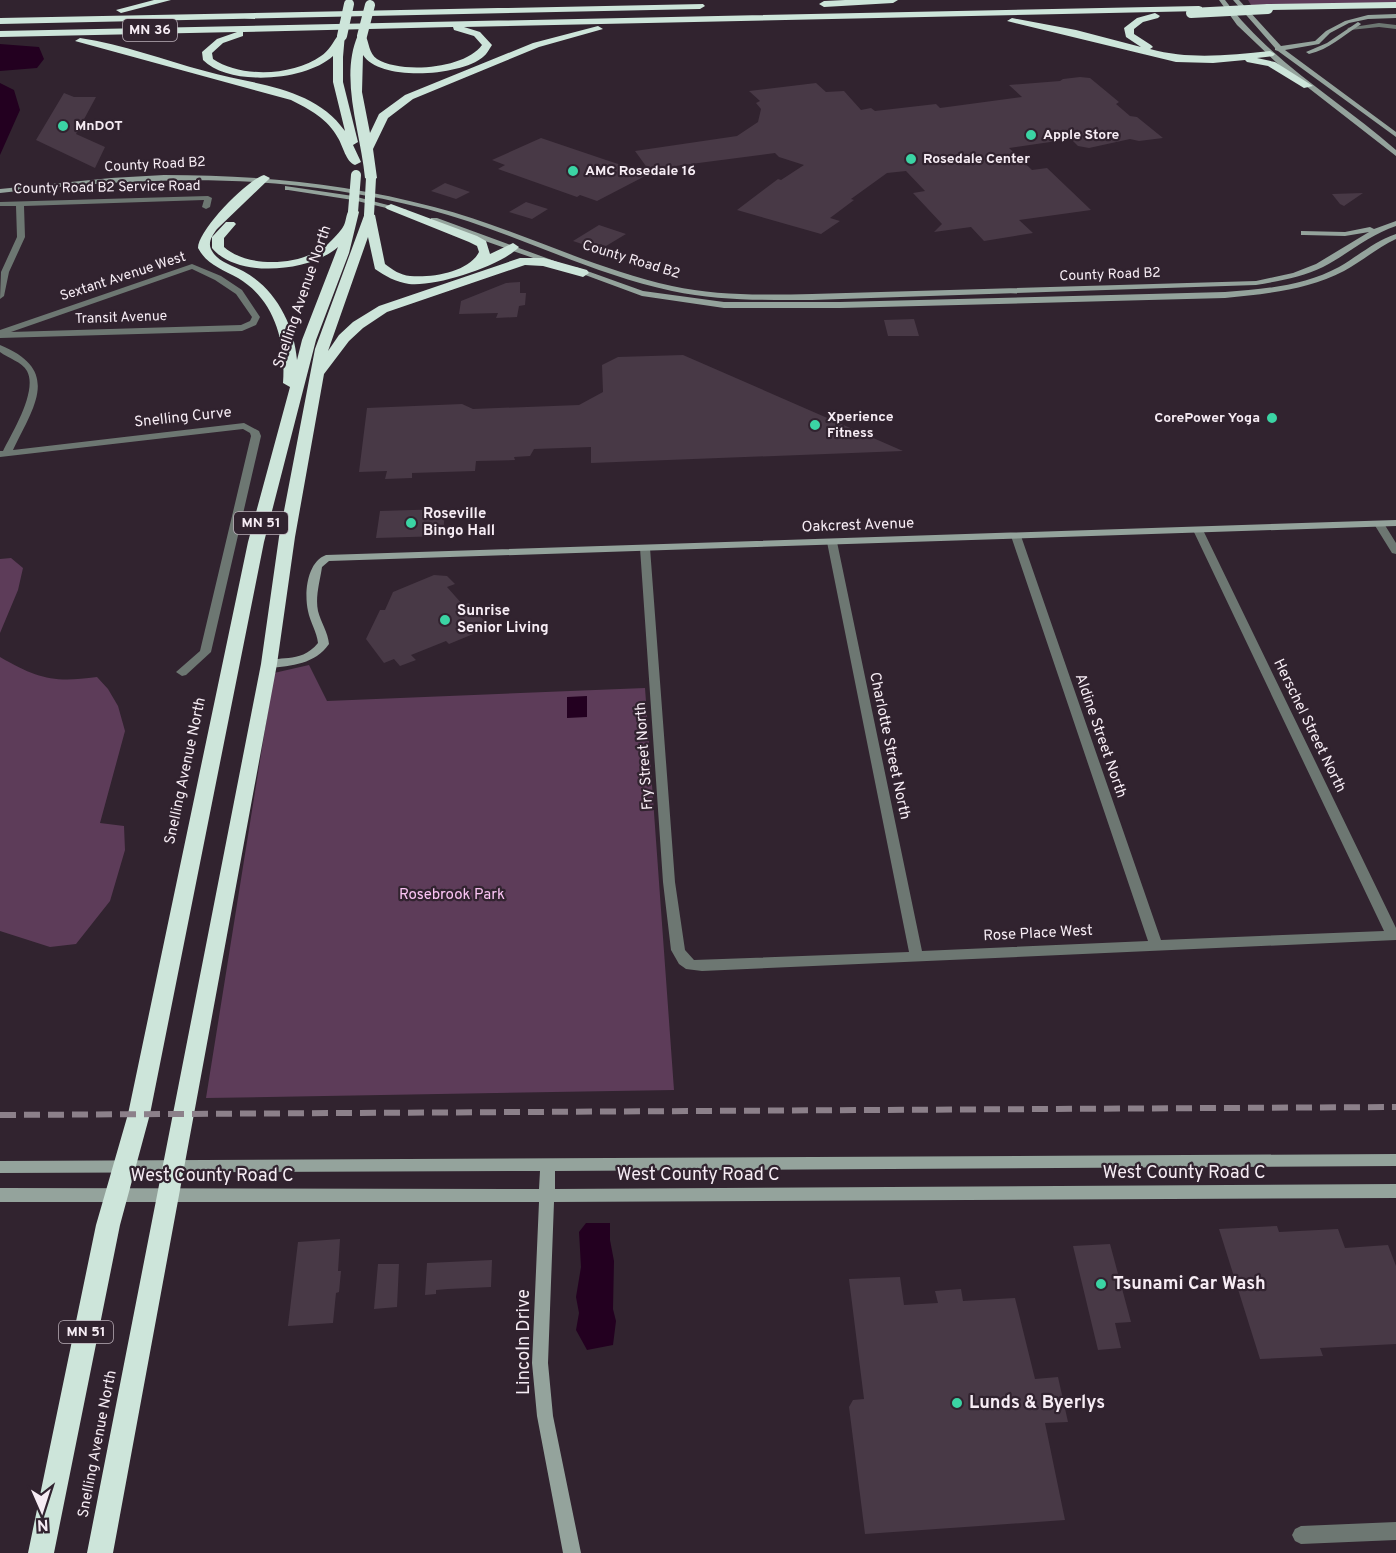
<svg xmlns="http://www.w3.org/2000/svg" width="1396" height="1553" font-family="Overpass,sans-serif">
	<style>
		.green { fill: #5d3c59 }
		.water { fill: #230020 }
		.building { fill: #483946 }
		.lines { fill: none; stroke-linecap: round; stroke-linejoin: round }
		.street { fill: #6d7772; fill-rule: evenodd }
		.secondary { fill: #94a39c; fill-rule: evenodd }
		.highway { fill: #cde5da; fill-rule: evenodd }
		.rail { stroke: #8c808a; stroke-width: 6; stroke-dasharray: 16 8; stroke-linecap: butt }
		.highway-bridge { stroke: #cde5da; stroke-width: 10 }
		.poi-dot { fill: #3bd4a4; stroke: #31232f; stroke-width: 2 }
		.labels { text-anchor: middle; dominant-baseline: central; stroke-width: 4.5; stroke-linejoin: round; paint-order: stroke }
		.shield { fill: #31232f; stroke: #bbb0b9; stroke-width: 1.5 }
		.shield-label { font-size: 14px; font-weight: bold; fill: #f6ecf4 }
		.far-poi-label { font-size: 14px; font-weight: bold; fill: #f6ecf4; stroke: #31232f; text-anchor: start }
		.far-street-label { font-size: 14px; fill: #f6ecf4; stroke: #31232f }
		.street-label { font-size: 15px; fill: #f6ecf4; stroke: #31232f }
		.poi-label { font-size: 15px; font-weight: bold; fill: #f6ecf4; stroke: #31232f; text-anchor: start }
		.park-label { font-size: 15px; fill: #fac3f3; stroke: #31232f }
		.near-street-label { font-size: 18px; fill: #f6ecf4; stroke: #31232f }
		.near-poi-label { font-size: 18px; font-weight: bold; fill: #f6ecf4; stroke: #31232f; text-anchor: start }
	</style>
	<rect width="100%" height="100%" fill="#31232f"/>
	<path class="green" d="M1248,0H1396V3L1251,5Z
		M11,558L23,568L18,590L0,633V559Z
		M0,657C38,679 54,683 97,677L108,689L118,706L125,731L100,823L124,826L125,850L110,901L76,944L50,947L0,931Z
		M309,665L327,701L645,688L674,1090L206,1098L274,673Z"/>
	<path class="water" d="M0,44L39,47L44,59L37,68L0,71Z
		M0,83L14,90L20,110L0,155Z
		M587,696V717L567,718V697Z
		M586,1223H610V1240L614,1261L613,1309L616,1321L613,1345L587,1350L576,1330L579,1313L576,1297L581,1267L579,1232Z"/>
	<path class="building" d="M1080,77L1090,78L1119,102L1116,104L1130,116L1137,117L1163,138L1139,141L1130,139L1089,148L1078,146L1071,139L1009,148L1032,170L1047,168L1091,210L1019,220L1033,233L984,241L971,227L934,232L942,224L913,193L925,191L906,171L887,173L851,199L854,200L830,218L840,221L821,234L737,210L778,179L781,180L804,165L779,157L775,153L660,168L651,173L635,151L737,136L758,122L761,109L756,103L760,101L749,91L816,83L826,92L844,91L861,110L871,108L875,111L936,104L940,108L1022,97L1009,85L1060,81L1063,79Z
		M64,93L74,97H96L76,134L105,147L95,168L36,140Z
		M541,138L606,160L649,174L597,201L580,195L577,197L498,169L505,165L492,160Z
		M445,183L470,192L456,199L431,191Z
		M1363,193L1344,206L1340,204L1332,194Z
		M526,202L548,209L532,219L509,212Z
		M599,225L626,234L606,246L600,244L594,248L573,241Z
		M520,282V293H526L525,305L519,306L517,317L496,318L498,313L459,314L461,301L506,283Z
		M914,319L919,336H888L884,320Z
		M683,355L903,451L591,463V447L534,449L530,456L514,457L515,460L476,461L475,471L412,473V478L385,479L387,471L359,472L367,408L462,404L473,409L579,405L603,392L602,365L618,357Z
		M445,509L443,536L376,538L380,511Z
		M434,575L447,576L455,584L447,587L463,605L469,603L486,623L483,630L449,644L446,641L411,655L416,660L400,666L394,659L384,663L366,639L380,610H385L393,592Z
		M1277,1226L1279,1232L1338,1229L1345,1248L1388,1245L1396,1266V1344L1320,1348L1323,1356L1260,1359L1219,1229Z
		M340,1239L338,1271H341L339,1292L336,1293L333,1323L288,1326L298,1242Z
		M1110,1244L1131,1322L1115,1323L1121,1348L1098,1350L1073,1246Z
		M492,1260L491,1287L448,1289L436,1290V1294L425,1295L427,1263Z
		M378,1264H399L397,1307L374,1309Z
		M900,1277L904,1305L938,1303L935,1291L961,1289L963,1301L1015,1298L1035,1379L1058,1377L1068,1422L1045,1423L1065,1520L865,1534L849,1407L853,1400L864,1399L849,1279Z"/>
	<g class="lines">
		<path class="street" d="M1379,23L1396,25V29L1379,27L1350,30L1347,28Z
			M208,196L212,198L210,207L206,209L202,207L204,200L24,206L25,237L9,272L4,296L0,299L1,272L17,237L16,206H0V202Z
			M192,264L221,276L242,290L260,317L256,325L242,331L0,338V330ZM192,269L215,280L236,294L252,317L250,321L241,325L11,332Z
			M0,345C61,370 35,405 13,450L244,423L259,431L261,436L211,652L186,675L182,676L176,672L200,651L251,436L250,433L243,429L0,457V451H3C12,433 38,391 27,371C22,362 8,358 0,352Z
			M1379,521L1383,522L1396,543V554L1392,553L1374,524Z
			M1198,527L1203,530L1396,928V940L702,971L686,969L679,964L671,950L663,882L640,548L645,545L650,548L675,882L685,950L694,960L909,952L827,542L832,539L837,542L922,951L1148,941L1011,536L1016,533L1021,536L1161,940L1384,931L1193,530Z
			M1396,1522V1540L1301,1544L1295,1541L1292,1535L1295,1529L1301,1526Z"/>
		<path class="secondary" d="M1219,0H1225C1272,63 1338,99 1396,150V156L1279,65L1237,25Z
			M1233,0H1239L1281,46L1315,41L1326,31L1345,21L1368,15L1396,14V18L1368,19L1349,23L1330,33L1319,44L1285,50L1396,132V137L1278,51L1275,50V48Z
			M1358,22L1361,24L1360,25C1342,36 1330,49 1309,54L1306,52L1327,43Z
			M164,175C256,175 345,183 434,207C515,228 590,268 672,286C717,296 765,295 812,294L1256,281L1293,273L1316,264L1369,232L1345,236L1304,235H1301V231L1345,232L1370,227L1374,229L1396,221V226C1369,235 1348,254 1323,267C1303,277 1279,281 1256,285L812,300C765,300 718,301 672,291C588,273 511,231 427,209C279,171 150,176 0,193V189L111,178Z
			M285,186L353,196L407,210L403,212L353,200L288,190H285Z
			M431,218H437L560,263L553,265L431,222Z
			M1396,234V239C1377,248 1362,261 1344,271C1307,290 1266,294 1225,298L840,308H724L642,296L569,269L576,267L643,291L724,302H840L1225,292C1264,289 1304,286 1339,267C1358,256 1375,241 1396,234Z
			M1396,520V526L329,561L322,567C320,581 315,597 318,611C321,623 328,632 329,644C315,664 292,666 269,668L263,664C277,653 299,666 318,643C317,632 310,622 308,611C304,593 307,562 326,555Z
			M1396,1154V1166L555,1171V1189L1396,1184V1198L554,1202L548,1363L553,1416L581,1553H563L537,1416L532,1363L539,1202H0V1188L539,1189L540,1171L0,1173V1161Z"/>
		<path class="highway" d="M154,0H171L121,13L116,10Z
			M845,0H898L893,3L824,7L819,4L824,1Z
			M1396,2V8L1267,10L1262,7L1267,4Z
			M703,4L705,6L700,9L0,24V18Z
			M1199,6L1202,7V11L464,27L480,32L492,45C489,49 487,54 483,57C461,76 380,82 363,55L362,92L370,133L379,114L405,95L533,43L598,26L603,29L539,47L413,99L388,118L373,149L377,178L371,181L365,178C361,133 339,78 358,35L365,34C369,42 369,54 377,59C401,74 465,69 482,45L474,36L454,30L453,27L243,32V36L223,43L212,53L213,59C241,78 293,76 321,56C329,51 333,42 339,34H345L343,57V82L358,142L353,145L361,162L355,165C346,162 343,146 338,138C328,119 309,109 291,100L75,41L80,38C123,44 163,60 205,71C253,85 314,86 345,131L333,82V56C306,81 230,87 203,60L202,52L217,39L237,32L0,37V31Z
			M1155,13L1160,16L1158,18L1143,22L1134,29V34L1151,45L1153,47L1150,49C1191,60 1229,55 1270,51L1275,54L1273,56L1257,58L1275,62L1313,86L1304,88L1268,66L1247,62L1245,60L1213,63L1176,62L1007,21L1012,18L1076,30L1141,47L1126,37L1124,28L1137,18Z
			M264,175L270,178L268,180L217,229C212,236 207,243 212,251C217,261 233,266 243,271C275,288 294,324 297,360L302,340L338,247C310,272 237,279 212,248V237L226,222H234L236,224L224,238V247C249,269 303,266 328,244C333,239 340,232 343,227C346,223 346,214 349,210H357L359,212L349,253L316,340L264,542L150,1114L120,1225L54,1553H28L96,1225L128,1114L248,542L290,387L283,383C286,343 275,300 238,278C222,269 207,265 198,248C198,230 247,180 264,175Z
			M391,204L477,236L486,241L490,254L513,243L519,247C501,266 436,287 409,284C396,282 385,276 375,269L368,237L328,351L339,335L353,322L379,306L520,258H544L587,270L589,273L583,277L543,266L525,265L387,312L363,328L349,341L324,374L295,537L277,664L113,1553H87L261,664L279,537L315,349L365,213L369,212L375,215L385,264C393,270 400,275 410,276C432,278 469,272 479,252L477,246L469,242L387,209L385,207Z"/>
		<path class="rail" d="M0,1115L1396,1107"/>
		<path class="highway-bridge" d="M1191,13L1268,9
			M342,36L349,4
			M362,36L370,5
			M353,212L356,175
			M369,215L371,178"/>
	</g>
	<g class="poi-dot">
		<circle cx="63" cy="126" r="6"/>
		<circle cx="1031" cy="135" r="6"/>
		<circle cx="911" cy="159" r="6"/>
		<circle cx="573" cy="171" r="6"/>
		<circle cx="1272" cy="418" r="6"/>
		<circle cx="815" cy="425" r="6"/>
		<circle cx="411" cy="523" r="6"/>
		<circle cx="445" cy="620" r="6"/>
		<circle cx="1101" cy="1284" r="6"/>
		<circle cx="957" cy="1403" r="6"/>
	</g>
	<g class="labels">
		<g class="shield">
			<rect x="123" y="19" width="54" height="22" rx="4.5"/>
			<rect x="234" y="512" width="54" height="22" rx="4.5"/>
			<rect x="59" y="1321" width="54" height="22" rx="4.5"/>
		</g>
		<g class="shield-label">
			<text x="150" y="30">MN 36</text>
			<text x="261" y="523">MN 51</text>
			<text x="86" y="1332">MN 51</text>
		</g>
		<g class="far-poi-label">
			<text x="75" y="126">MnDOT</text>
			<text x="1043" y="135">Apple Store</text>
			<text x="923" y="159">Rosedale Center</text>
			<text x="585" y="171">AMC Rosedale 16</text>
			<text x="827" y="417">Xperience<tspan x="827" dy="16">Fitness</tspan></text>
			<text x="1260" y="418" text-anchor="end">CorePower Yoga</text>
		</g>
		<g class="far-street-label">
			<text transform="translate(155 165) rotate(-3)">County Road B2</text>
			<text transform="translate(107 188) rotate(-1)">County Road B2 Service Road</text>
			<text transform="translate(631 260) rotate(17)">County Road B2</text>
			<text transform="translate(1110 275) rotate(-2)">County Road B2</text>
			<text transform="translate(123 277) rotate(-18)">Sextant Avenue West</text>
			<text transform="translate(121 318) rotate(-2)">Transit Avenue</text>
		</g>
		<g class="street-label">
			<text transform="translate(303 297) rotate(-71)">Snelling Avenue North</text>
			<text transform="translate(183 418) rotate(-6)">Snelling Curve</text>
			<text transform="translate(858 526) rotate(-2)">Oakcrest Avenue</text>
			<text transform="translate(1309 726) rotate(64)">Herschel Street North</text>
			<text transform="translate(1100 736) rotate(71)">Aldine Street North</text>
			<text transform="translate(889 746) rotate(78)">Charlotte Street North</text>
			<text transform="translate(645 756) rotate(-94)">Fry Street North</text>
			<text transform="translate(186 771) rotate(-78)">Snelling Avenue North</text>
			<text transform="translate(1038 934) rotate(-3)">Rose Place West</text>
			<text transform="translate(98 1444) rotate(-79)">Snelling Avenue North</text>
		</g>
		<g class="poi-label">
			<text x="423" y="514">Roseville<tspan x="423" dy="17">Bingo Hall</tspan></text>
			<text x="457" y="611">Sunrise<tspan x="457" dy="17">Senior Living</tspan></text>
		</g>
		<g class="park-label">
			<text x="452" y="895">Rosebrook Park</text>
		</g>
		<g class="near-street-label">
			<text x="1184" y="1173">West County Road C</text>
			<text x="698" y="1175">West County Road C</text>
			<text x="212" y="1176">West County Road C</text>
			<text transform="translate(524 1342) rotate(-90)">Lincoln Drive</text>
		</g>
		<g class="near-poi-label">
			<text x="1113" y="1284">Tsunami Car Wash</text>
			<text x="969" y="1403">Lunds &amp; Byerlys</text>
		</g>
	</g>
	<g transform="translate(42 1511) rotate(177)" stroke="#31232f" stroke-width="4.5" paint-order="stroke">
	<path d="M0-4.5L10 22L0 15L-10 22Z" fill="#f6ecf4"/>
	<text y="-9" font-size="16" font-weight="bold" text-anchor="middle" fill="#f6ecf4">N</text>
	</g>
</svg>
